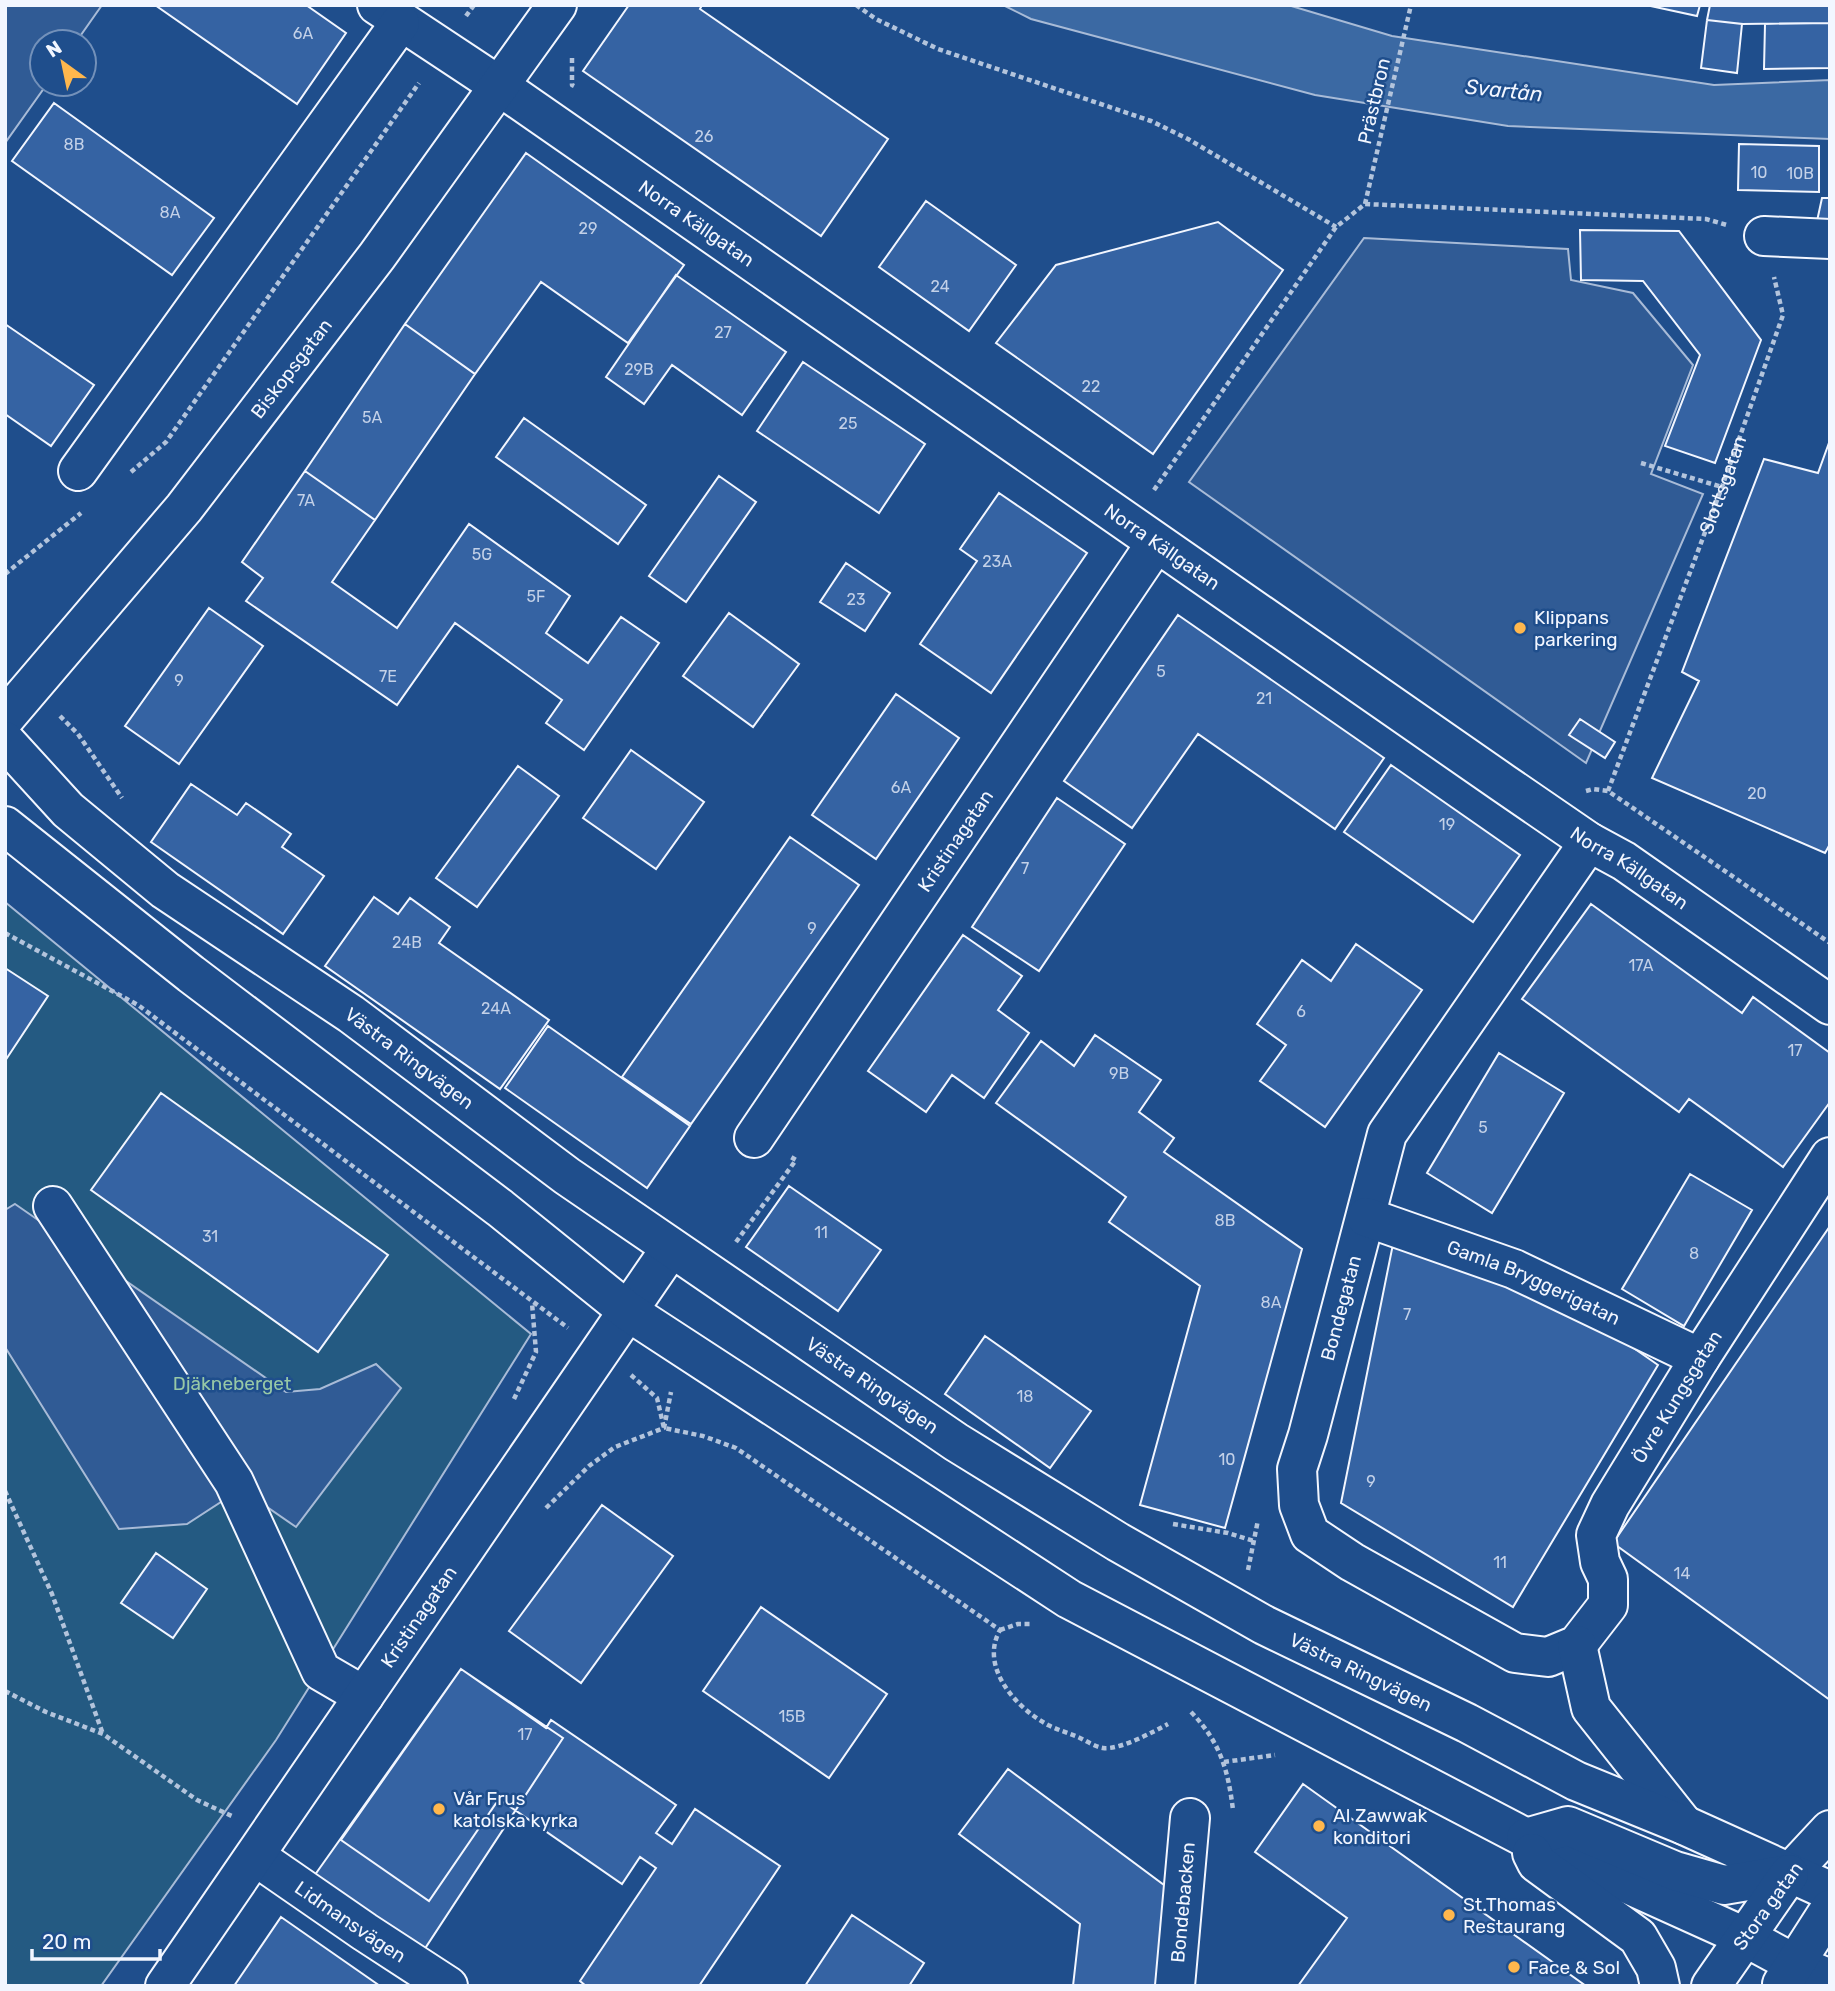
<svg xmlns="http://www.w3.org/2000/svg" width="1835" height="1991" font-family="Rubik,sans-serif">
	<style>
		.green { fill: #245a82; stroke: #a8bbd7; stroke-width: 2 }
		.parking { fill: #305b95; stroke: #a8bbd7; stroke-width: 2 }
		.water { fill: #3b69a3; stroke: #a8bbd7; stroke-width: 2 }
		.building { fill: #3563a3; stroke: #f2f6ff; stroke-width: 2 }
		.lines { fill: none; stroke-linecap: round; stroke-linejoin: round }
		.minor-casing { stroke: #f2f6ff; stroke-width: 42 }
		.major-casing { stroke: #f2f6ff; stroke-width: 42 }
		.path { stroke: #b3c4dc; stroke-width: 4.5; stroke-dasharray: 5 3.5; stroke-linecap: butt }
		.minor { stroke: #1f4e8c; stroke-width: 38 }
		.major { stroke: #1f4e8c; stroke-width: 38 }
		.poi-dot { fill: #ffb74d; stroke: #1f4e8c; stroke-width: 2.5 }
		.labels { text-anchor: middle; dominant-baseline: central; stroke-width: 5; stroke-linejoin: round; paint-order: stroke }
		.number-label { font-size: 16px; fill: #c3d1e8 }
		.street-label { font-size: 19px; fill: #f2f6ff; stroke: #1f4e8c }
		.poi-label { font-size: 19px; fill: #f2f6ff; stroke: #1f4e8c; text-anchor: start }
		.park-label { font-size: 19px; fill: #97c8a6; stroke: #1f4e8c }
		.water-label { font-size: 21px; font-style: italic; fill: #f2f6ff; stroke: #1f4e8c }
	</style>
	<rect width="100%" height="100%" fill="#1f4e8c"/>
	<path class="green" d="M5,902L531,1334L276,1740L101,1986H5Z"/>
	<path class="parking" d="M5,5H102L76,42H42V84H47L5,143Z
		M1364,238L1568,249L1571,280L1633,293L1693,365L1651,474L1703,494L1586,763L1189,482Z
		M15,1204L286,1392L320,1389L376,1364L401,1388L296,1527L241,1489L187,1524L119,1529L5,1347V1210Z"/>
	<path class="water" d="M1003,5H1288L1392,36L1714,85L1830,80V139L1508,126L1315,95L1031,19Z"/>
	<path class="building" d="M155,5H306L346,33L297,104Z
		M629,5H702L700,9L888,139L821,236L583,71Z
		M1646,5H1700L1697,16Z
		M1710,5H1830V23L1742,24L1707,20Z
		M1707,20L1742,24L1737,73L1701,68Z
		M1830,23V68L1764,69L1765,24Z
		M54,103L214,218L172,275L12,161Z
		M1739,144L1819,146V192L1738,190Z
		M526,153L684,265L628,343L541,282L475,374L405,324Z
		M1822,198H1830V222L1817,221Z
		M926,201L1016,265L969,331L879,267Z
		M1218,222L1283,270L1153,454L996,343L1056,265Z
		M1580,230L1679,231L1761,340L1715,463L1665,446L1700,355L1643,281L1581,280Z
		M676,275L786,352L742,415L672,365L644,404L606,377Z
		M5,324L94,385L51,446L5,414Z
		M405,324L475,374L375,520L305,471Z
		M803,362L925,444L879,513L757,431Z
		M524,418L646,505L618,544L496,457Z
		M1830,440V844L1825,853L1652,778L1699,681L1682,672L1764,459L1818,473Z
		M305,471L375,520L332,582L397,628L469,524L570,596L546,633L588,663L621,617L659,643L584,750L546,723L562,700L455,623L397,705L246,601L263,578L242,562Z
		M719,476L756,502L686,602L649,576Z
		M999,493L1087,553L991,693L920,644L977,561L960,549Z
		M846,563L890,593L865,631L820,602Z
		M209,608L263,646L179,764L125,726Z
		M729,613L799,664L753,727L683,676Z
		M1178,615L1384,758L1335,829L1198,734L1132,828L1064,781Z
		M896,694L959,738L876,859L812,815Z
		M1580,719L1615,742L1605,758L1569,735Z
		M631,750L704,802L656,869L583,818Z
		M1391,765L1520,855L1473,922L1344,832Z
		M518,766L559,796L477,907L436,878Z
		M191,784L237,815L246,803L291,834L282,847L324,876L283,934L151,842Z
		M1057,798L1125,844L1039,971L972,927Z
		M790,837L859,885L691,1124L622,1077Z
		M374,897L398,914L410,898L450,927L439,943L549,1020L500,1089L325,966Z
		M1591,904L1742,1013L1753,997L1830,1053V1102L1783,1167L1689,1099L1679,1112L1522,999Z
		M963,935L1022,976L998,1010L1029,1033L984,1098L952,1075L926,1112L868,1071Z
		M1356,944L1422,990L1325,1127L1260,1081L1286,1045L1257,1024L1302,960L1331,981Z
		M5,968L48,996L5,1061Z
		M548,1026L690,1126L647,1188L505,1088Z
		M1095,1035L1161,1080L1139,1112L1174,1138L1164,1152L1302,1249L1225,1528L1140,1505L1200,1286L1109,1222L1126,1197L996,1103L1041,1041L1074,1066Z
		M1499,1053L1564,1093L1492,1213L1427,1173Z
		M161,1093L388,1255L318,1352L91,1190Z
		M1690,1174L1752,1210L1684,1326L1622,1289Z
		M789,1186L881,1250L838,1311L746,1247Z
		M1830,1226V1700L1613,1543Z
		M1393,1244L1586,1315L1658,1365L1513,1607L1341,1503Z
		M985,1336L1091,1411L1050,1468L945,1394Z
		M602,1505L673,1556L581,1683L509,1631Z
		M156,1553L207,1589L173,1638L121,1603Z
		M761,1607L887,1694L829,1778L703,1691Z
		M461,1669L546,1728L551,1720L676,1805L656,1833L672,1844L695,1809L780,1866L699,1986H586L580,1981L656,1868L640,1857L622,1884L499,1799L429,1901L341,1840Z
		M461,1669L563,1738L422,1953L312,1879Z
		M1008,1769L1168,1888L1157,1986H1073L1080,1924L959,1834Z
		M1303,1784L1586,1986H1298L1347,1918L1255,1852Z
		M852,1915L924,1963L909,1986H805Z
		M281,1917L380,1986H234Z"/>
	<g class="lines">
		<g class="minor-casing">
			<g id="minor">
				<path id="s2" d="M377,5L498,85L1503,783L1589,842L1624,861L1830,1005"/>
				<path d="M1764,236L1830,239"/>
				<path d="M78,471L400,23"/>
				<path id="s3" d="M5,718L184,508L377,256L557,5"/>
				<path id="s4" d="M1589,842L1387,1134L1308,1435L1297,1469L1299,1505L1310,1534L1352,1562L1515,1653L1548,1657L1577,1645L1608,1605V1579L1600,1562L1596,1535L1610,1505L1700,1358L1830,1157"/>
				<path id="s5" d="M754,1138L1156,543"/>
				<path d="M53,1206L234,1482L321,1671L364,1696"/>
				<path id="s6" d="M1366,1217L1514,1269L1700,1358"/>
				<path d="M1577,1645L1591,1708L1684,1825"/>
				<path id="s7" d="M255,1856L365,1932L448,1986"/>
				<path d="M1789,1874L1830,1830"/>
				<path id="s8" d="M165,1986L671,1248"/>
				<path id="s9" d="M1175,1986L1190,1818"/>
			</g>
		</g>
		<g class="major-casing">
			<g id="major">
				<path id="s10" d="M5,741L68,810L165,890L351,1014L567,1176L956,1442L1118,1542L1264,1625L1467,1723L1576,1781L1684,1825L1830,1891"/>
				<path d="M5,826L191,974L500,1208L629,1312L1069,1599L1526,1838L1745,1937L1795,1964L1830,1979"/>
				<path d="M1526,1838L1568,1826L1675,1871L1724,1885L1789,1874"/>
				<path d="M1532,1853L1537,1863L1638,1937L1656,1968L1660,1986"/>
				<path d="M1782,1984L1830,1909"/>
				<path d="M1711,1986L1789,1874"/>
			</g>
		</g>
		<g class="path">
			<path d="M856,5L876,19L938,49L1151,121L1188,139L1336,227"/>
			<path d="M466,16L474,5"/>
			<path d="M572,58V85L574,86"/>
			<path d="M1365,204L1411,5"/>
			<path d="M1641,463L1722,487"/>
			<path d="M131,472L166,442L419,83"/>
			<path d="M1154,490L1336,227L1365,204L1706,219L1727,225"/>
			<path d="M5,574L81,513"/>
			<path d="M60,716L78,734L122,798"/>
			<path d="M1586,791L1593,789L1608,791L1830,943"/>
			<path id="s1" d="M1608,791L1722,487L1783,315L1774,277"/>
			<path d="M5,933L138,1005L568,1328"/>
			<path d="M736,1242L796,1160L789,1156"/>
			<path d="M631,1375L657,1398L664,1428L703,1436L736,1448L1000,1630C979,1667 1016,1708 1048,1725C1058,1730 1068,1733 1078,1737C1085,1740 1095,1747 1103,1748C1120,1750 1153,1732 1168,1724"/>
			<path d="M514,1399L536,1352L532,1303"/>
			<path d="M5,1491L52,1594L103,1734"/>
			<path d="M546,1508L589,1466L615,1447L664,1428L671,1392"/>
			<path d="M1173,1524L1228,1533L1254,1541"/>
			<path d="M1248,1570L1258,1520"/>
			<path d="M1000,1630L1018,1624H1030"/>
			<path d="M5,1691L46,1712L103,1734L197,1800L234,1817"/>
			<path d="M1191,1712C1220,1742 1228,1769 1233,1810"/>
			<path d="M1224,1762L1275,1755"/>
		</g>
		<use href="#minor" class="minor"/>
		<use href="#major" class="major"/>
	</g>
	<g class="poi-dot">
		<circle cx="1520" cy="628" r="7"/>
		<circle cx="439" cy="1809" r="7"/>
		<circle cx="1319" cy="1826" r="7"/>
		<circle cx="1449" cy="1915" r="7"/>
		<circle cx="1514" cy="1967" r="7"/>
	</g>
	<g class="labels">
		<g class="number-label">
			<text x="303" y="33">6A</text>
			<text x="704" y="136">26</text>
			<text x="74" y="144">8B</text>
			<text x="1759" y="172">10</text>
			<text x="1800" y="173">10B</text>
			<text x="170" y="212">8A</text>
			<text x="588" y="228">29</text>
			<text x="940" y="286">24</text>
			<text x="723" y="332">27</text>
			<text x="639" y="369">29B</text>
			<text x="1091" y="386">22</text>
			<text x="372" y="417">5A</text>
			<text x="848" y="423">25</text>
			<text x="306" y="500">7A</text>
			<text x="482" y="554">5G</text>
			<text x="997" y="561">23A</text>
			<text x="536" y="596">5F</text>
			<text x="856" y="599">23</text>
			<text x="1161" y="671">5</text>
			<text x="388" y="676">7E</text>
			<text x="179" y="680">9</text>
			<text x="1264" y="698">21</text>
			<text x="901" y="787">6A</text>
			<text x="1757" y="793">20</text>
			<text x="1447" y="824">19</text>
			<text x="1025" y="868">7</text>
			<text x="812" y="928">9</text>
			<text x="407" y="942">24B</text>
			<text x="1641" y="965">17A</text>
			<text x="496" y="1008">24A</text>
			<text x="1301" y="1011">6</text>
			<text x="1795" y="1050">17</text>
			<text x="1119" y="1073">9B</text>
			<text x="1483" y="1127">5</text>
			<text x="1225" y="1220">8B</text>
			<text x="821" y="1232">11</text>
			<text x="210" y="1236">31</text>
			<text x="1694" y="1253">8</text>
			<text x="1271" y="1302">8A</text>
			<text x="1407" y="1314">7</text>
			<text x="1025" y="1396">18</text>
			<text x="1227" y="1459">10</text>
			<text x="1371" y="1481">9</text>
			<text x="1500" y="1562">11</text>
			<text x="1682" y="1573">14</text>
			<text x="792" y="1716">15B</text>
			<text x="525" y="1734">17</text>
		</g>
		<g class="street-label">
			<text transform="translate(1374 101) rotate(-77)">Prästbron</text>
			<text stroke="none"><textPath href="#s2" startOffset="387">Norra Källgatan</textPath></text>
			<text stroke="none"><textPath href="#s3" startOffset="452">Biskopsgatan</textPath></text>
			<text stroke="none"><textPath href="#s1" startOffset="327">Slottsgatan</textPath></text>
			<text stroke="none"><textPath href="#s2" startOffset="954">Norra Källgatan</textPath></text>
			<text stroke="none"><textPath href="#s5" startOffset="359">Kristinagatan</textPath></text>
			<text stroke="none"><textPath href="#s2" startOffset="1521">Norra Källgatan</textPath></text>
			<text stroke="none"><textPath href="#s10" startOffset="516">Västra Ringvägen</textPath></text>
			<text stroke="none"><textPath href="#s6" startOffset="180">Gamla Bryggerigatan</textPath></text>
			<text transform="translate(1341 1308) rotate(-75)">Bondegatan</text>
			<text stroke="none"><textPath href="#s10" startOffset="1083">Västra Ringvägen</textPath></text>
			<text stroke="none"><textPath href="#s4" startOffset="1354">Övre Kungsgatan</textPath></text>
			<text stroke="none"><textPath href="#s8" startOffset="448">Kristinagatan</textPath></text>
			<text stroke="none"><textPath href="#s10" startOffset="1650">Västra Ringvägen</textPath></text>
			<text stroke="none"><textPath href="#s9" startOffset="84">Bondebacken</textPath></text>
			<text transform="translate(1768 1906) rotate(-54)">Stora gatan</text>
			<text stroke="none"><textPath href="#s7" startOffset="116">Lidmansvägen</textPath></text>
		</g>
		<g class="poi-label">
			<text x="1534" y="617">Klippans<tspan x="1534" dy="22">parkering</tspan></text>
			<text x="453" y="1798">Vår Frus<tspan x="453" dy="22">katolska kyrka</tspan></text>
			<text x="1333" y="1815">Al Zawwak<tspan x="1333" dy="22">konditori</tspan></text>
			<text x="1463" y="1904">St.Thomas<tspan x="1463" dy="22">Restaurang</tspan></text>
			<text x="1528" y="1967">Face &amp; Sol</text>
		</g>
		<g class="park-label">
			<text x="232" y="1383">Djäkneberget</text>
		</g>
		<g class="water-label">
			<text transform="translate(1504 90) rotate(6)">Svartån</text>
		</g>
	</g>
	<rect width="1835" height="1991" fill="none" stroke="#f2f6ff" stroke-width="14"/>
	<g transform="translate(63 63) rotate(327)"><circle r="33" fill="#1f4e8c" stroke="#7391ba" stroke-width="2"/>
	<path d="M0-5L12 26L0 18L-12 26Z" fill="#ffb74d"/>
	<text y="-10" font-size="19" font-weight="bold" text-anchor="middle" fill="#f2f6ff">N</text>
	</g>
	<path d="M32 1949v10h128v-10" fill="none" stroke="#f2f6ff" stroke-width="3.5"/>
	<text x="42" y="1949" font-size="21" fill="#f2f6ff" stroke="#1f4e8c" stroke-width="5" paint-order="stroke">20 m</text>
</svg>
